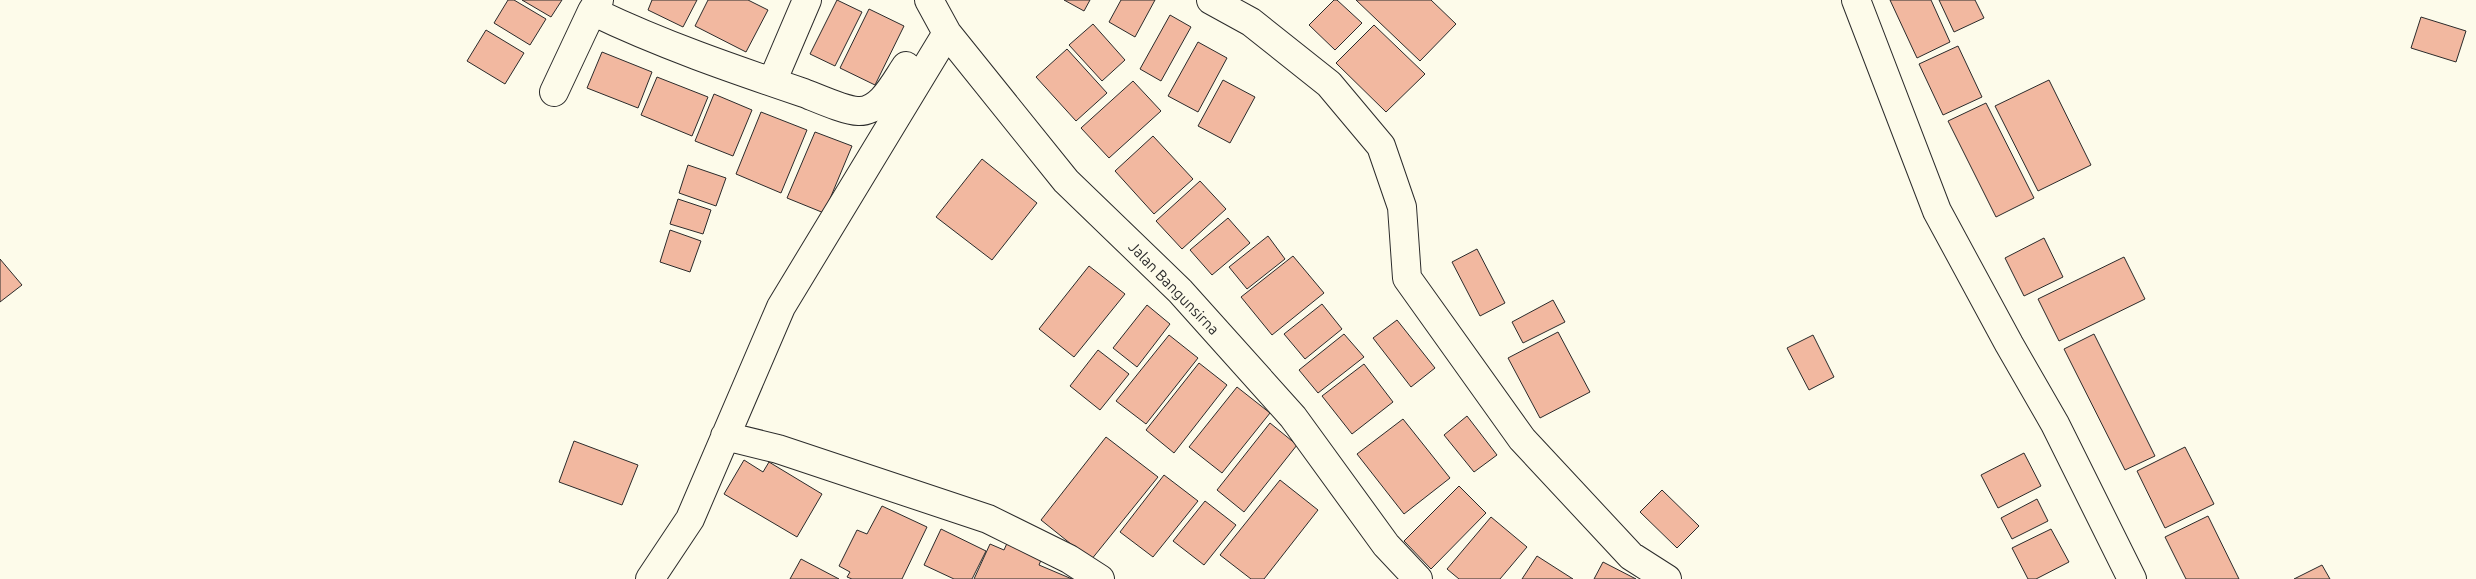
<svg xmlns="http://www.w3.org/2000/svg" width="2476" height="579" font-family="Ubuntu,sans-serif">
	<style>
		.building { fill: #f2b8a0; stroke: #2b2b2b }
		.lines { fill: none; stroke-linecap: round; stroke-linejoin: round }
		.street-casing { stroke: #2b2b2b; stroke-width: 30 }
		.highway-casing { stroke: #2b2b2b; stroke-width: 30 }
		.street { stroke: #fdfbea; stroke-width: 28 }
		.highway { stroke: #fdfbea; stroke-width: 28 }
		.labels { text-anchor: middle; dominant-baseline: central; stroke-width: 4; stroke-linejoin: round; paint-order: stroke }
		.street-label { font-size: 15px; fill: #2b2b2b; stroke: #fdfbea }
	</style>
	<rect width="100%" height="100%" fill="#fdfbea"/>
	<path class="building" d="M508,0H514L546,19L530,45L494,23Z
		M522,0H562L551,17Z
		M652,0H697L683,27L648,10Z
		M708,0H748L768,10L746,52L695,26Z
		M837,0L862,12L835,66L810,54Z
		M1064,0H1090L1084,11Z
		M1121,0H1155L1135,37L1109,22Z
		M1334,0H1337L1362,23L1335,50L1309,25Z
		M1356,0H1431L1456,24L1420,61Z
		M1890,0H1931L1950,42L1917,58Z
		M1939,0H1975L1984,18L1954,32Z
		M869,9L904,26L875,85L840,68Z
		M1170,15L1191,27L1161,81L1140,69Z
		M2421,17L2466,31L2456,62L2411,48Z
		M1093,24L1125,60L1102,81L1069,45Z
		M1374,25L1425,74L1386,112L1336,63Z
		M486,30L524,53L505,84L467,61Z
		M1198,42L1227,58L1198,112L1168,96Z
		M1958,46L1982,97L1943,115L1919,64Z
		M1067,49L1107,93L1076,121L1036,77Z
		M602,52L652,72L638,108L587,88Z
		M657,77L708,97L692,136L641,115Z
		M1223,80L1255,97L1230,143L1198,126Z
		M2049,80L2091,165L2038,191L1995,106Z
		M1133,81L1161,111L1109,158L1081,128Z
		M714,94L752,110L733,156L695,141Z
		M1986,103L2034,198L1996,217L1948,121Z
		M761,112L807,130L781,193L736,174Z
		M815,132L852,146L824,213L787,198Z
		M1153,136L1193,179L1154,214L1115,171Z
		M982,159L1037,203L992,260L936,217Z
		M688,165L726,178L716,206L679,193Z
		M1200,181L1226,209L1182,249L1156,221Z
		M678,199L711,210L703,234L670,224Z
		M1228,218L1250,243L1212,275L1190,250Z
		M670,230L701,241L690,272L660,262Z
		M1268,236L1285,259L1247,289L1229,267Z
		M2044,238L2063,277L2024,296L2005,258Z
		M1477,249L1505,303L1480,316L1452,262Z
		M1293,256L1324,293L1272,335L1241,297Z
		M2124,257L2145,299L2059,341L2038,299Z
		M0,259L22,285L0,302Z
		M1089,266L1125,294L1074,357L1039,329Z
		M1553,300L1565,322L1523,343L1512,322Z
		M1322,304L1342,329L1305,359L1284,334Z
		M1147,305L1170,324L1137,367L1113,348Z
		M1397,320L1435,368L1411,387L1373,338Z
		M1558,332L1590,392L1540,418L1508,358Z
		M1344,334L1364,357L1318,393L1299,370Z
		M2094,334L2155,456L2125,470L2064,349Z
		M1169,335L1198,358L1146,424L1116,401Z
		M1813,335L1834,377L1809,390L1787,348Z
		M1098,350L1129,374L1100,410L1070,386Z
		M1199,363L1227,385L1174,453L1146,430Z
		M1364,364L1393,402L1352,434L1322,396Z
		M1237,387L1270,413L1222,473L1189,447Z
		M1467,416L1497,455L1474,472L1444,435Z
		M1403,419L1450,478L1404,514L1357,454Z
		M1270,423L1297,445L1244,512L1217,490Z
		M1106,437L1158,477L1091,560L1041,520Z
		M574,441L638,465L622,505L559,482Z
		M2185,447L2214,504L2165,528L2137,471Z
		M2024,453L2041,486L1998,508L1981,475Z
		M744,460L763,472L769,462L822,494L797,537L724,494Z
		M1164,475L1198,501L1153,557L1120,532Z
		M1280,480L1318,510L1264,579H1251L1220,555Z
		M1459,486L1486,513L1431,569L1404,541Z
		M1662,490L1699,526L1677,548L1640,512Z
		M2037,499L2048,521L2012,539L2001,518Z
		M1205,501L1236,525L1204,565L1173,541Z
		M882,506L927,527L902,579H852L847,577L850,572L839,566L857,530L867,534Z
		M2208,516L2239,579H2186L2165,537Z
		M1491,517L1527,547L1500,579H1459L1447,569Z
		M941,529L986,551L972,579H954L924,565Z
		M2051,529L2069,562L2036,579H2028L2012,548Z
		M1008,541L1043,555L1039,565L1072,579H974L990,544L1004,550Z
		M1537,556L1573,579H1522Z
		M801,559L839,579H790Z
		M1603,562L1636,579H1594Z
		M2322,565L2330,579H2294Z"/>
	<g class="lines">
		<g class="street-casing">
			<path id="street" d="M599,0L592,11C660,44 733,69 804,93C817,98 846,111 858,111C881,112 895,82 906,66
				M929,0L947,33L1066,181L1180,291L1293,417L1386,545L1418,579
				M1211,0L1251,22L1329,84L1381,146L1402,207L1407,278L1522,439L1631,556L1667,579
				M772,82L807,0
				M554,92L592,11
				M725,436L778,449L988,519L1069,559L1100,579
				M650,579L690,519L781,307L947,33"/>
		</g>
		<g class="highway-casing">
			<path id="highway" d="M1856,0L1937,211L2009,344L2055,424L2132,579"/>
		</g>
		<use href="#street" class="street"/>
		<use href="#highway" class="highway"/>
	</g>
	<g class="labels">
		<g class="street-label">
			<text transform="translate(1174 288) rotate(46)">Jalan Bangunsirna</text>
		</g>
	</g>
</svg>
